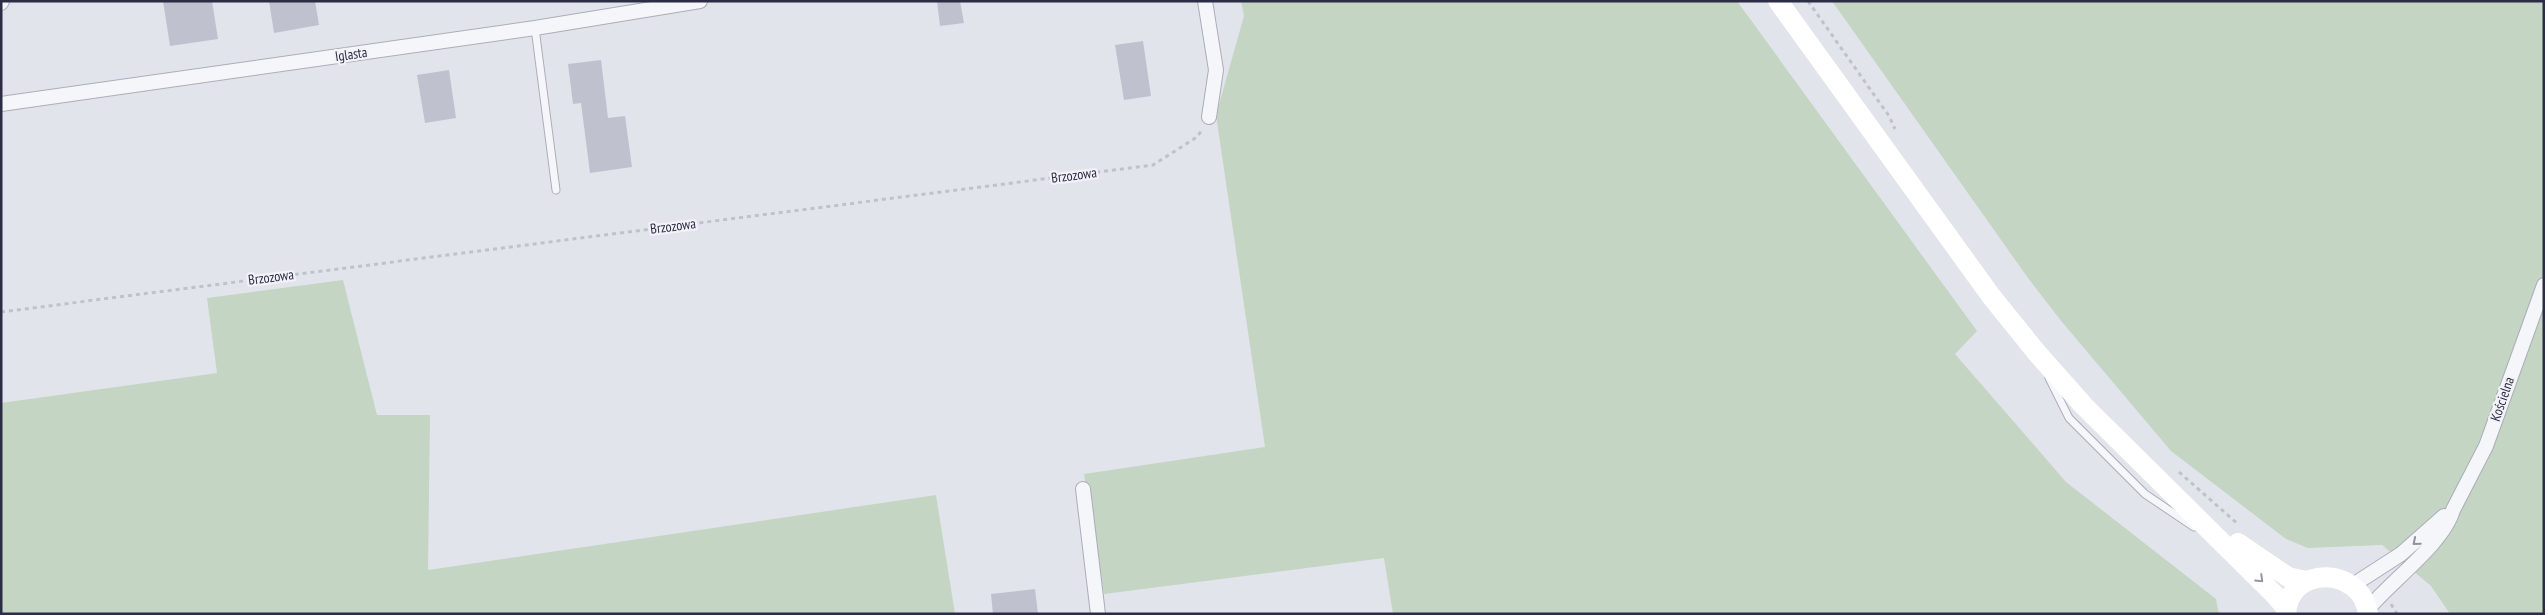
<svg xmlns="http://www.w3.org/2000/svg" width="2545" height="615" font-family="'PT Sans Narrow',sans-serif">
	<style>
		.green { fill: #c4d5c3 }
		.building { fill: #bfc1ce }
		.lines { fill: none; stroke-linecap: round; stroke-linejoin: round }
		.lane-casing { stroke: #abadb9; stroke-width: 9 }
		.street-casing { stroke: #abadb9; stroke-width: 16 }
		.path { stroke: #c0c2ca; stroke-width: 3; stroke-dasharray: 4 4; stroke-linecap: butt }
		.lane { stroke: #f5f6f9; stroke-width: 7 }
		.street { stroke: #f5f6f9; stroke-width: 14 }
		.secondary { stroke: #fff; stroke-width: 20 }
		.oneway { stroke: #90929e }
		.oneway2 { stroke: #9496a1 }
		.labels { text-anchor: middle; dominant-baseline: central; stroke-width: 4.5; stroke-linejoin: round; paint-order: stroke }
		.street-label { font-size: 14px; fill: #2a2d43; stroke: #f2f3f8 }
	</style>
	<rect width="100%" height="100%" fill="#e2e4eb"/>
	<path class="green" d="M1241,1H1737L1977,331L1955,354L2066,482L2216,599L2219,614H1393L1384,558L1104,594L1084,474L1265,447L1216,115L1244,16Z
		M1832,1H2544V614H2450L2431,586L2382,545L2308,548L2286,539L2171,451L2062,322L2028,278Z
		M343,280L377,415H430L428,570L936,495L955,614H1V403L217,373L207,298Z"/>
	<path class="building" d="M163,1H212L218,39L170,46Z
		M269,1H315L319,25L274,33Z
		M937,1H960L964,23L940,26Z
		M1143,41L1151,96L1124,100L1115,45Z
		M601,60L608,118L625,116L632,167L590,173L581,103L573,104L568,64Z
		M449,70L456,118L425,123L417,75Z
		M1035,589L1038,614H993L991,594Z"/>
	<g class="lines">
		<g class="lane-casing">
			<path id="lane" d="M535,28L556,190
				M2049,378L2069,418L2145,494L2194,527"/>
		</g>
		<g class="street-casing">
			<path id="street" d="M1205,1L1216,70L1209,117
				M1,3L2,1
				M1,104L535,28L700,1
				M1083,489L1098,614
				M2353,585L2401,554L2444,516
				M2368,609C2391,581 2444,543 2453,510L2486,446L2544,285"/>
		</g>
		<path class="path" d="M1808,1L1889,116L1895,129
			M1,312L1153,165L1197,137L1202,130
			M2179,472L2239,525
			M2391,604L2397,614"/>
		<use href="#lane" class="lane"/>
		<use href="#street" class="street"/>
		<path class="secondary" d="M1778,1L1991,296L2037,353L2084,406L2275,595L2286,608
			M2238,543L2288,577L2306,581
			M2286,614C2289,564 2362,566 2368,614"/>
	</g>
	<defs><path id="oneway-chevron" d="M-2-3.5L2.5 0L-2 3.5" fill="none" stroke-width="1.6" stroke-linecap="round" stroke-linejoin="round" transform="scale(1.25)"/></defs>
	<use class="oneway" href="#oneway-chevron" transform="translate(2416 542) rotate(140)"/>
	<use class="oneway2" href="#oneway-chevron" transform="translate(2260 579) rotate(44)"/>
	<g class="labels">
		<g class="street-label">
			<text transform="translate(351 54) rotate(-8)">Iglasta</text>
			<text transform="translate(1074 175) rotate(-7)">Brzozowa</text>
			<text transform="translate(673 226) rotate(-7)">Brzozowa</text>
			<text transform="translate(271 277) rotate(-7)">Brzozowa</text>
			<text transform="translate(2502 399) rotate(-71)">Kościelna</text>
		</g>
	</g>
	<rect width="2545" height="615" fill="none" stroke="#2a2d43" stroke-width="5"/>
</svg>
